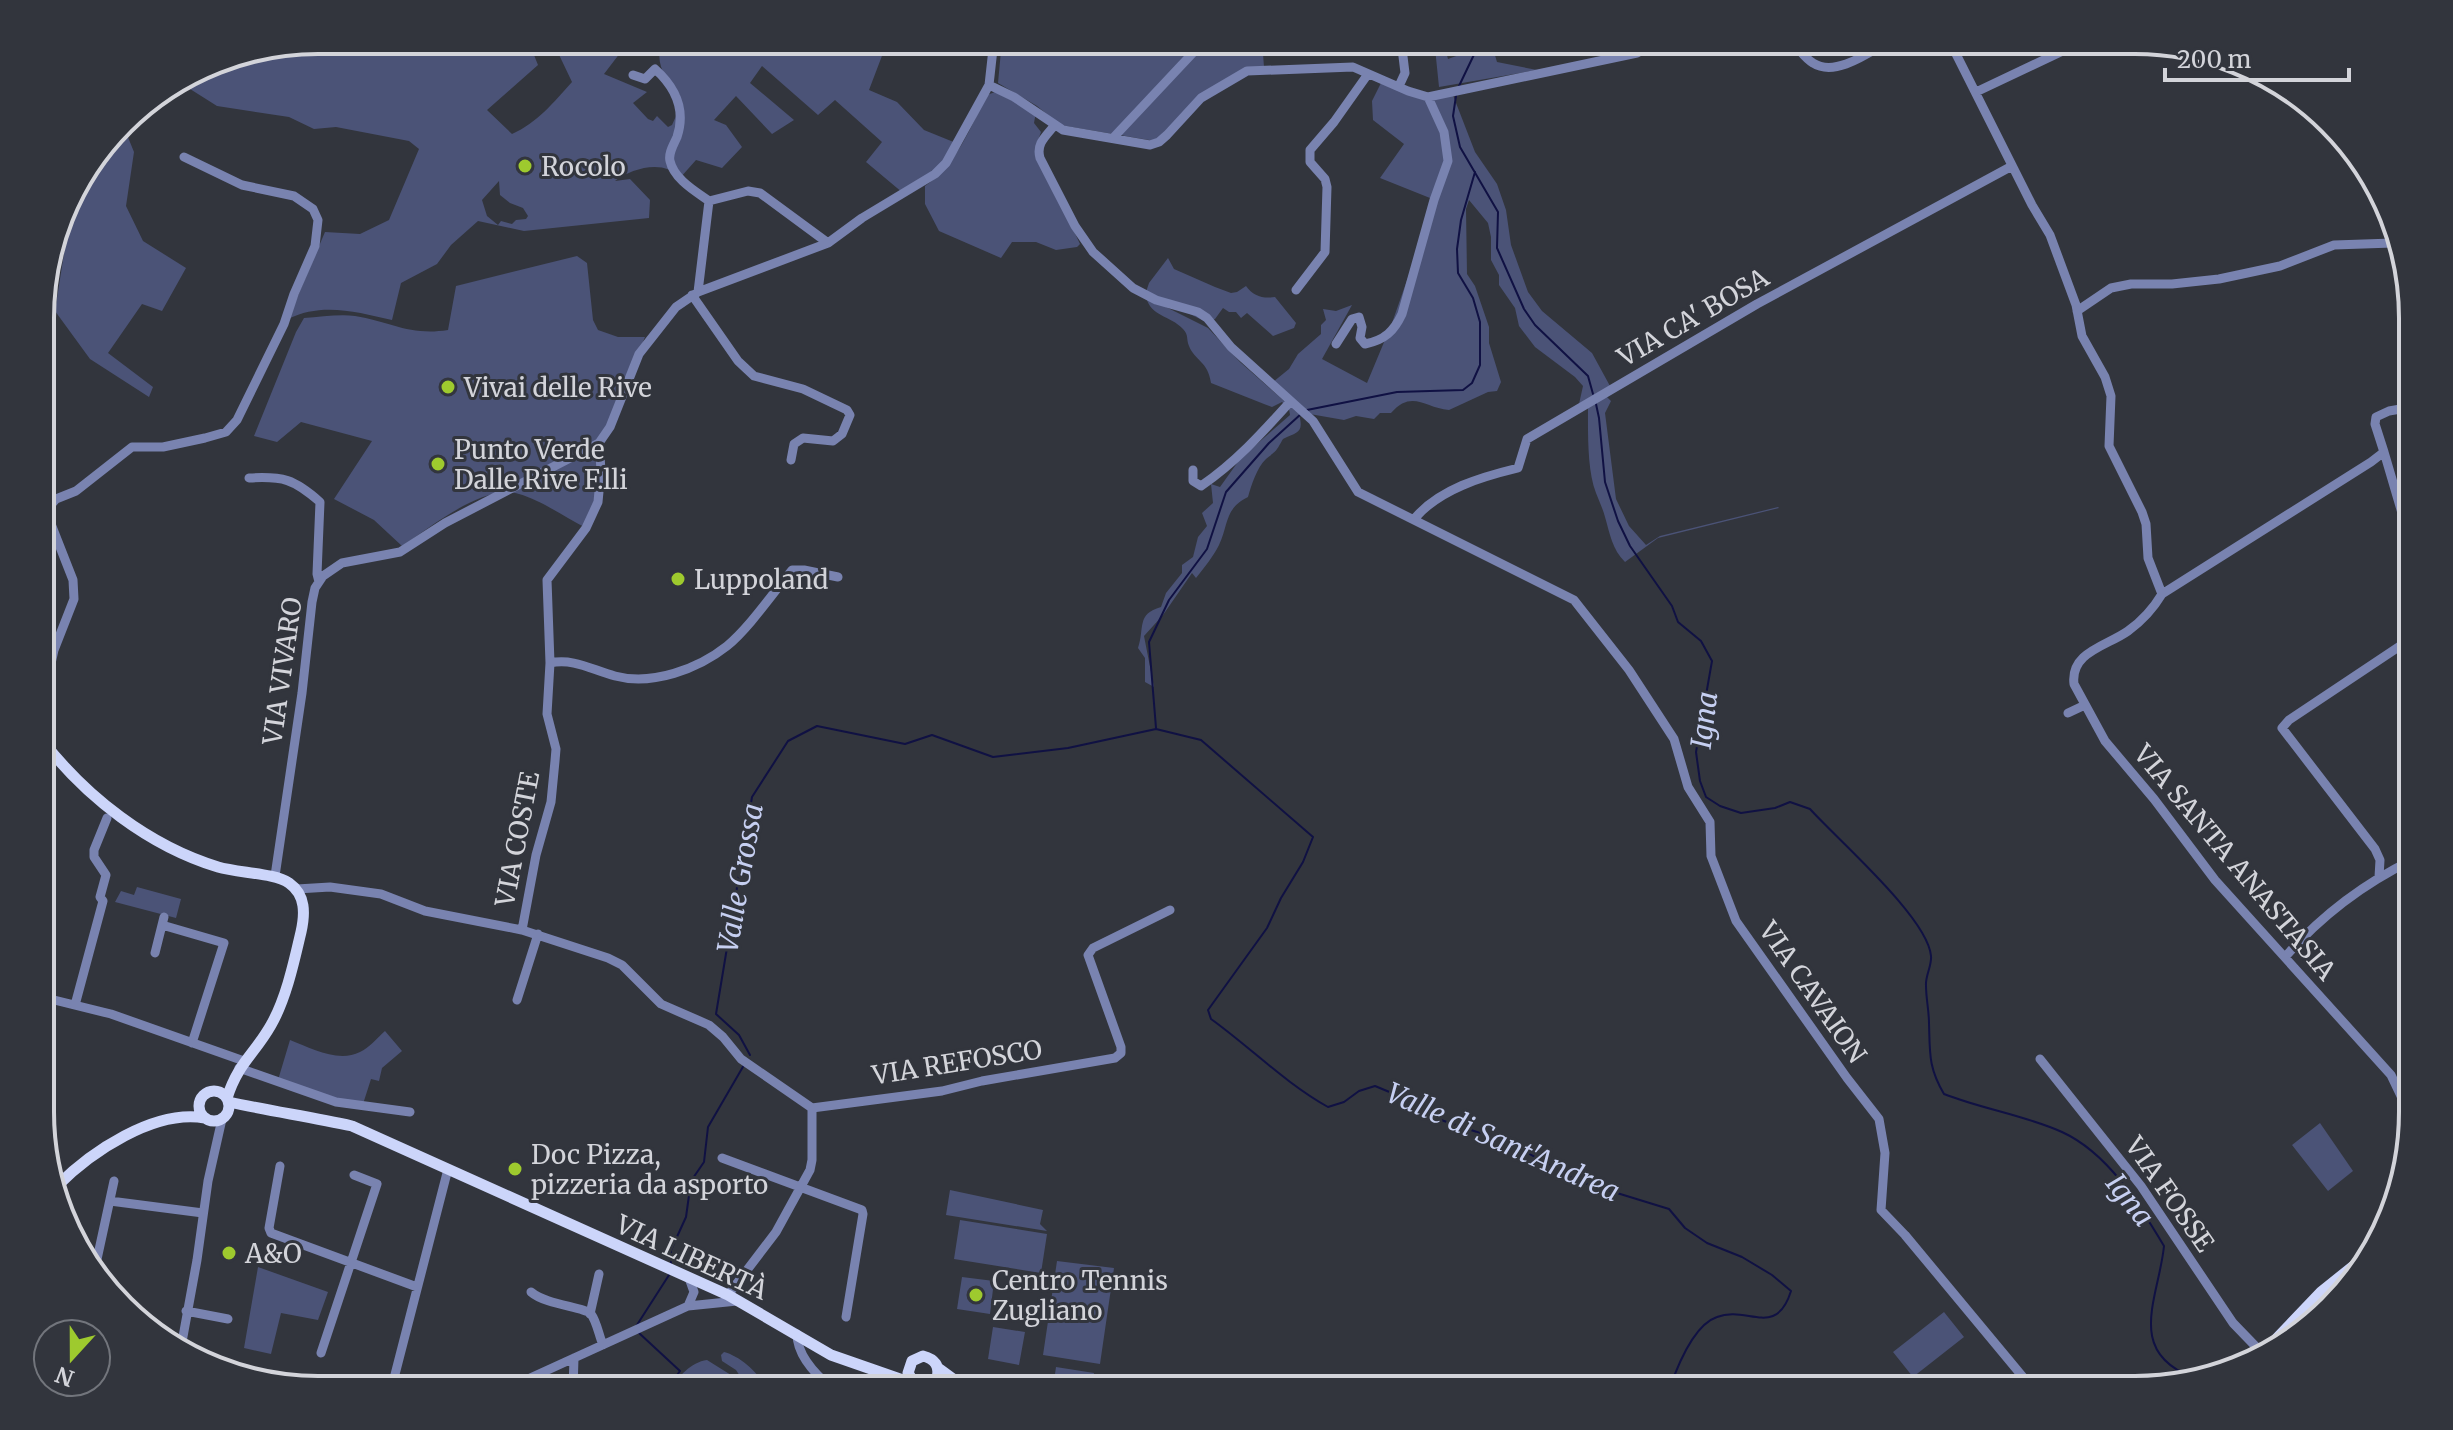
<svg xmlns="http://www.w3.org/2000/svg" width="2453" height="1430" font-family="Merriweather,serif">
	<style>
		.green { fill: #4b5377; fill-rule: evenodd }
		.lines { fill: none; stroke-linecap: round; stroke-linejoin: round }
		.stream { stroke: #101143; stroke-width: 2 }
		.minor { stroke: #7983b0; stroke-width: 9 }
		.major { stroke: #ccd5fa; stroke-width: 11 }
		.poi-dot { fill: #9eca2e; stroke: #32353d; stroke-width: 3 }
		.labels { text-anchor: middle; dominant-baseline: central; stroke-width: 6; stroke-linejoin: round; paint-order: stroke }
		.poi-label { font-size: 26px; fill: #d3d4da; stroke: #32353d; text-anchor: start }
		.street-label { font-size: 26px; fill: #d3d4da; stroke: #32353d }
		.water-label { font-size: 28px; font-style: italic; fill: #c6cff1; stroke: #32353d }
		.rim { fill: none; stroke: #d3d4da; stroke-width: 4 }
	</style>
	<rect width="100%" height="100%" fill="#32353d"/>
	<path class="green" d="M318,40H528L538,65L487,110L512,134C537,123 554,102 572,82L552,40H630L604,74L647,92L633,103L648,119L653,121L657,116L668,127L672,125L680,107V95C665,80 653,61 663,40H888L869,90L897,102L924,130L956,143L940,167L903,193L866,162L882,142L835,100L818,115L762,66L750,83L794,120L772,134L736,96L714,120L726,125L742,147L722,168L696,160L680,178C665,159 632,168 615,181L630,179L650,200L649,218L524,231L478,221L451,245L437,264L401,283L392,320C357,312 322,302 288,319L325,232L360,234L389,220L419,149L409,141L336,127L314,129L289,117L217,106L179,82L212,61ZM499,181L500,195L510,203L523,208L528,216L526,219L516,220L512,224L501,221L498,225L487,216L482,200Z
		M1002,40H1262L1264,67L1225,83L1155,141L1060,125L1037,106L998,83Z
		M1439,40L1443,41L1448,59L1459,55L1472,40H1501L1494,52L1497,62L1537,70L1439,87L1435,48Z
		M1381,83L1423,95L1451,90L1475,152L1497,184L1506,210L1511,245L1528,292L1542,311L1592,353L1610,386L1579,404L1583,386L1575,377L1535,347L1519,326L1515,308L1499,285V275L1491,260V237L1488,223L1469,200L1466,209L1467,274L1475,286L1489,327V343L1501,382L1497,391L1488,392L1449,410C1425,408 1412,389 1391,413H1380L1374,419L1356,416L1344,420L1304,413L1273,382L1289,369L1298,354L1321,334V325L1326,320L1323,309L1336,311L1352,305L1322,359L1367,383L1392,323L1435,200L1380,178L1404,144L1373,120L1372,101Z
		M995,92L1036,112L1034,123L1041,132L1035,149L1080,244L1077,247L1056,250L1036,242H1012L1001,258L939,231L925,204V186C957,164 970,128 987,95Z
		M123,125L134,152L126,206L143,241L186,268L162,311L142,304L108,353L153,387L149,397L90,359L55,311L65,247L56,237L69,195Z
		M577,256L587,263L593,320L598,330L618,337H645L606,429L596,442L598,502L586,528C564,517 541,500 519,494C484,483 431,527 402,546L374,520L334,499L372,441L301,422L277,442L254,436L296,332L304,318C321,317 339,314 355,316C391,322 410,336 448,330L456,286Z
		M1168,258L1174,269L1215,287L1231,293L1237,292L1246,286C1253,296 1263,299 1275,297L1296,323L1294,328L1273,336L1247,313L1241,318L1236,312H1229L1223,308L1215,319L1206,322L1146,292L1149,283Z
		M1146,297L1208,328L1240,362L1299,414C1304,433 1298,432 1283,439C1275,453 1277,450 1266,459C1257,467 1251,486 1248,497C1224,509 1229,524 1219,545C1213,557 1204,568 1196,578L1192,573L1163,615L1144,636L1154,687L1145,682V658L1138,648C1145,628 1136,614 1161,607L1166,593L1182,573V565L1193,557L1198,537L1207,526L1202,513L1213,503L1211,484L1220,487L1240,459L1290,415L1289,409L1282,402L1272,407L1264,404L1211,383C1208,361 1195,361 1189,346C1186,339 1189,335 1183,329C1170,315 1151,317 1146,297Z
		M1605,395L1611,401L1605,413L1616,499L1629,526L1646,545L1660,536L1778,507L1779,508L1658,538L1625,562C1612,549 1610,534 1605,517C1603,509 1599,501 1596,493C1587,470 1588,432 1588,406Z
		M137,887L181,899L176,918L115,902L121,891L134,895Z
		M385,1031L402,1051L382,1068L379,1081L371,1079L363,1104L333,1098L278,1080L290,1040C311,1048 338,1063 360,1052C369,1048 377,1038 385,1031Z
		M2320,1123L2353,1171L2328,1191L2292,1145Z
		M950,1190L1043,1210L1040,1224L1047,1231L946,1215Z
		M960,1220L1047,1234L1041,1273L954,1259Z
		M1057,1261L1114,1268L1100,1364L1043,1355Z
		M258,1267L328,1292L318,1320L281,1313L271,1354L244,1348Z
		M962,1277L994,1281L990,1314L957,1309Z
		M1944,1312L1964,1337L1913,1377L1893,1352Z
		M993,1327L1025,1332L1019,1365L988,1359Z
		M724,1352C740,1356 761,1374 766,1390H749L736,1370L722,1361L721,1355Z
		M707,1360L731,1375L742,1390C726,1390 718,1380 700,1384L698,1390H670C678,1377 691,1362 707,1360Z
		M1056,1367L1094,1373L1092,1390L1053,1388Z"/>
	<g class="lines">
		<path class="stream" d="M1459,86L1481,40
			M1456,96L1453,116L1460,147L1498,212L1497,248L1524,309L1535,325L1588,376L1593,394
			M1596,404L1599,418L1605,482L1618,521L1630,546L1672,606L1678,622L1701,641L1712,661L1696,752L1700,781L1706,797L1720,806L1741,813L1775,808L1790,802L1810,809C1838,840 1928,918 1931,956C1932,966 1925,976 1926,986C1926,998 1929,1011 1929,1023C1930,1052 1928,1067 1944,1094C1982,1109 2024,1115 2062,1132C2108,1153 2139,1204 2164,1246C2159,1297 2125,1351 2192,1377
			M1307,410L1397,392L1463,390L1472,383L1480,365V322L1473,298L1458,273L1457,249L1461,220L1475,172
			M1156,728L1149,642L1169,600L1207,549L1226,492L1269,443L1301,414
			M750,1055L739,1035L716,1014L752,797L788,741L817,726L905,744L932,735L993,757L1068,748L1156,729L1201,740L1313,837L1303,862L1281,898L1267,928L1208,1010L1211,1019C1250,1047 1285,1083 1328,1107L1344,1102L1359,1091L1375,1086L1411,1101L1441,1120L1510,1143L1578,1181L1669,1209L1685,1228L1707,1243L1742,1257L1772,1275L1791,1291C1776,1339 1747,1305 1717,1317C1693,1325 1677,1367 1669,1390
			M671,1264V1250L686,1217L691,1181L704,1162L708,1127L744,1065
			M635,1328L669,1275
			M639,1333L680,1371L666,1390"/>
		<path class="minor" d="M1790,40C1798,47 1804,58 1813,63C1836,78 1871,51 1891,40
			M1949,40L2032,205L2050,235L2076,305L2082,336L2105,377L2111,396L2109,446L2142,512L2146,524L2148,558L2162,594C2153,609 2142,621 2128,631C2107,646 2070,652 2074,684L2105,741L2154,799L2215,880L2391,1075L2412,1119
			M633,75L645,79L655,69C675,87 686,110 677,137C674,144 668,153 670,161C674,179 695,191 709,201L698,292
			M989,85L1014,97L1063,130L1150,145L1159,142L1167,135L1201,98L1247,71L1353,67L1408,91L1428,97L1637,53L1662,40
			M1399,86L1405,73L1401,40
			M1976,92L2086,40
			M1054,126C1045,137 1036,144 1040,158L1075,226L1093,252L1133,288L1156,300L1198,312L1207,318L1231,347L1313,421L1358,492L1574,600L1629,670L1674,739L1688,787L1710,822L1711,856L1736,921L1847,1078L1879,1119L1885,1153L1881,1210L1905,1235L2033,1389
			M1113,138L1205,40
			M709,201L748,191L760,193L828,243
			M1296,290L1325,252L1327,187L1325,179L1310,162V150L1334,122L1368,74
			M692,295L738,361L754,376L803,389L847,410L850,415L842,434L833,441L803,438L794,444L791,460
			M2077,311L2111,288L2131,284H2172L2219,279L2280,266L2334,245L2393,243
			M1336,344L1352,319L1359,317L1362,327L1360,338L1365,344C1385,340 1394,331 1402,314L1434,200L1448,161L1444,132L1428,97
			M2384,452L2412,547
			M1193,470V481L1201,486C1236,462 1262,433 1290,402
			M249,478C283,476 294,479 320,502L317,574L319,582
			M1415,518C1440,489 1481,477 1518,468L1527,439L1757,304L2012,166
			M2162,594L2371,462L2384,452L2375,424L2376,417L2389,411L2412,407
			M550,663C574,658 592,670 615,676C652,686 698,669 727,646C749,628 773,593 792,570H804L838,577
			M42,704L54,650L74,599L73,580L51,524L49,507L56,499L76,491L132,447H163L205,438L226,432L237,420L284,324L294,294L315,246L318,220L313,209L294,196L242,185L184,157
			M2068,713L2085,705
			M275,876L302,693L312,602L315,588L323,576L342,563L400,552L445,523L599,443L610,427L639,354L676,307L698,292L828,243L862,218L935,174L946,163L989,85L994,40
			M2379,877L2380,860L2375,849L2282,728L2289,720L2409,640L2412,629
			M297,889L330,887L381,894L425,911L522,930L608,958L622,965L661,1004L709,1025L723,1037L741,1059L812,1108
			M162,925L224,943L192,1043
			M522,930L536,855L551,802L555,761L556,749L547,714L550,663L547,580L586,528L598,502L601,470L599,443
			M155,953L164,917
			M2285,957C2320,917 2365,883 2412,860
			M42,997L111,1014L244,1061
			M517,1000L538,934
			M75,1005L103,901L100,897L106,875L94,857V850L107,818
			M2040,1059L2141,1186L2233,1323L2262,1353
			M239,1068L336,1102L410,1112
			M812,1108L942,1091L982,1081L1115,1058L1121,1053V1047L1088,955L1093,948L1170,910
			M722,1158L862,1210L863,1214L846,1317
			M280,1166L269,1228L271,1233L417,1287
			M110,1201L203,1213
			M94,1273L114,1181
			M531,1292C546,1305 585,1307 591,1314C597,1322 599,1336 603,1345
			M728,1295L776,1232L810,1170L812,1160V1108
			M688,1306L694,1292L689,1278
			M186,1311L228,1319
			M590,1314L599,1274
			M797,1334C797,1356 818,1377 834,1390
			M180,1353L197,1260L208,1181L222,1119
			M321,1353L377,1184L354,1175
			M391,1390L448,1169
			M504,1390L688,1306L737,1301
			M573,1390L574,1358"/>
		<path class="major" d="M42,740C86,797 149,846 218,867C238,873 275,873 289,883C306,895 305,914 301,932C294,962 286,999 271,1025C254,1055 238,1063 227,1098
			M199 1106a15 15 0 1 1 30 0a15 15 0 1 1-30 0Z
			M229,1102C270,1111 311,1117 352,1126L728,1295L831,1355L920,1386L930,1385L937,1378C940,1366 935,1359 923,1356L912,1361L908,1373L915,1384
			M57,1186C91,1152 154,1109 205,1118
			M2259,1357L2321,1292L2376,1248
			M938,1368L968,1390"/>
	</g>
	<g class="poi-dot">
		<circle cx="525" cy="166" r="8"/>
		<circle cx="448" cy="387" r="8"/>
		<circle cx="438" cy="464" r="8"/>
		<circle cx="678" cy="579" r="8"/>
		<circle cx="515" cy="1169" r="8"/>
		<circle cx="229" cy="1253" r="8"/>
		<circle cx="976" cy="1295" r="8"/>
	</g>
	<g class="labels">
		<g class="poi-label">
			<text x="541" y="166">Rocolo</text>
			<text x="464" y="387">Vivai delle Rive</text>
			<text x="454" y="449">Punto Verde<tspan x="454" dy="30">Dalle Rive F.lli</tspan></text>
			<text x="694" y="579">Luppoland</text>
			<text x="531" y="1154">Doc Pizza,<tspan x="531" dy="30">pizzeria da asporto</tspan></text>
			<text x="245" y="1253">A&amp;O</text>
			<text x="992" y="1280">Centro Tennis<tspan x="992" dy="30">Zugliano</tspan></text>
		</g>
		<g class="street-label">
			<text transform="translate(1693 317) rotate(-30)">VIA CA' BOSA</text>
			<text transform="translate(282 671) rotate(-82)">VIA VIVARO</text>
			<text transform="translate(517 839) rotate(-79)">VIA COSTE</text>
			<text transform="translate(2235 862) rotate(50)">VIA SANTA ANASTASIA</text>
			<text transform="translate(1813 992) rotate(55)">VIA CAVAION</text>
			<text transform="translate(957 1062) rotate(-9)">VIA REFOSCO</text>
			<text transform="translate(2170 1194) rotate(55)">VIA FOSSE</text>
			<text transform="translate(692 1257) rotate(25)">VIA LIBERTÀ</text>
		</g>
		<g class="water-label">
			<text transform="translate(1704 720) rotate(-83)">Igna</text>
			<text transform="translate(740 878) rotate(-80)">Valle Grossa</text>
			<text transform="translate(1503 1142) rotate(24)">Valle di Sant'Andrea</text>
			<text transform="translate(2130 1200) rotate(52)">Igna</text>
		</g>
	</g>
	<path d="M0 0H2453V1430H0ZM318 54H2135A264 264 0 0 1 2399 318V1112A264 264 0 0 1 2135 1376H318A264 264 0 0 1 54 1112V318A264 264 0 0 1 318 54Z" fill="#32353d" fill-rule="evenodd"/>
	<path class="rim" d="M318 54H2135A264 264 0 0 1 2399 318V1112A264 264 0 0 1 2135 1376H318A264 264 0 0 1 54 1112V318A264 264 0 0 1 318 54Z"/>
	<g transform="translate(72 1358) rotate(201)"><circle r="38" fill="#32353d" stroke="#72757c" stroke-width="2"/>
	<path d="M0-6L14 30L0 20L-14 30Z" fill="#9eca2e"/>
	<text y="-12" font-size="22" font-weight="bold" text-anchor="middle" fill="#d3d4da">N</text>
	</g>
	<path d="M2165 68v12h184v-12" fill="none" stroke="#d3d4da" stroke-width="4"/>
	<text x="2177" y="68" font-size="24" fill="#d3d4da" stroke="#32353d" stroke-width="6" paint-order="stroke">200 m</text>
</svg>
